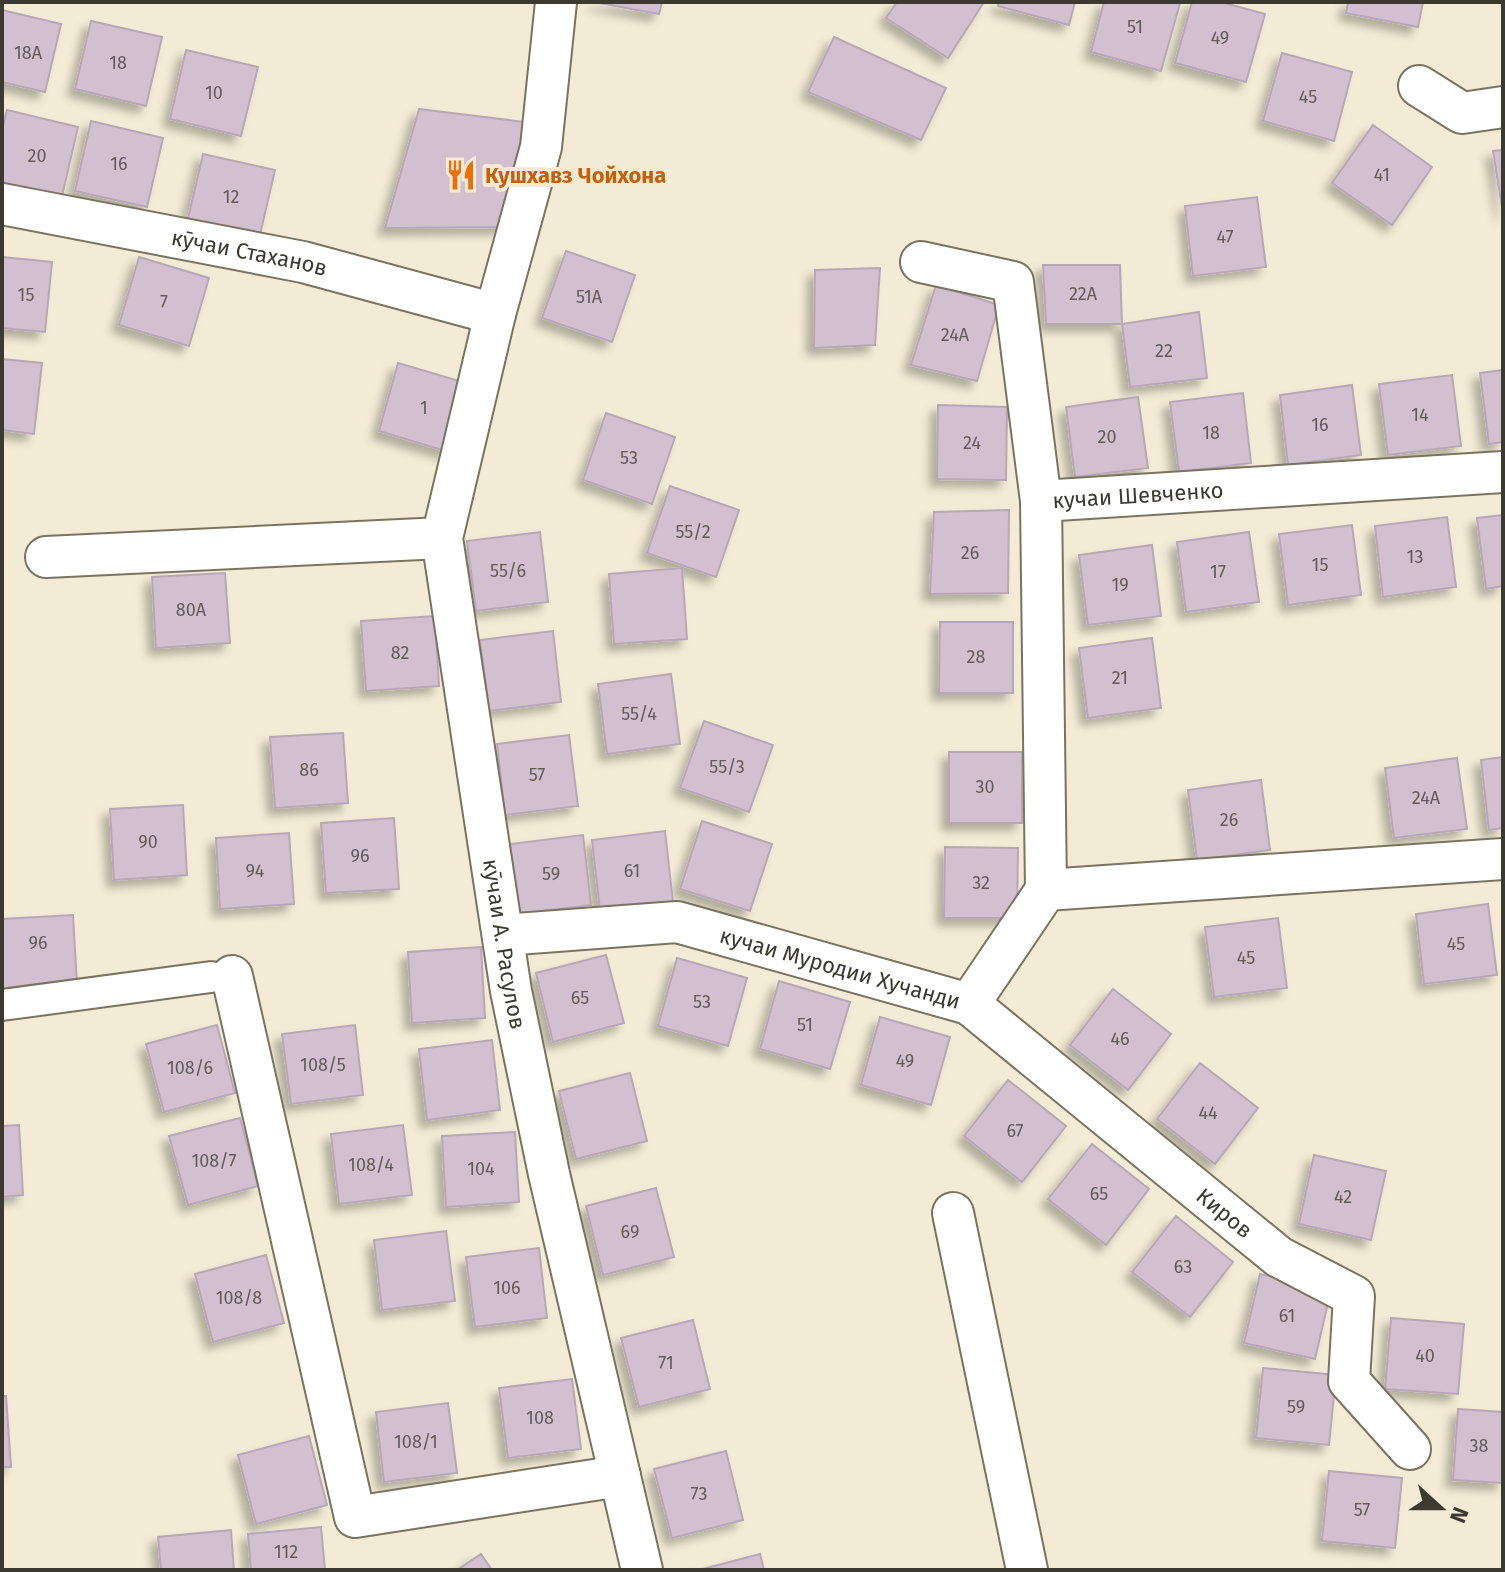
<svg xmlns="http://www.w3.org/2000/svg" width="1505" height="1572" font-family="'Fira Sans',sans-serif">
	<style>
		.building { fill: #d2c0d1; stroke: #b8a7b7; stroke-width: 2; filter: url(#shadow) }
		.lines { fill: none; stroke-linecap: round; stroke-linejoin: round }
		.pedestrian-casing { stroke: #7a735f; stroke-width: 34 }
		.minor-casing { stroke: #7a735f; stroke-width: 44 }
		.pedestrian { stroke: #fff; stroke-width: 30 }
		.minor { stroke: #fff; stroke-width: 40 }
		.labels { text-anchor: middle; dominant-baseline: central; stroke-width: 8; stroke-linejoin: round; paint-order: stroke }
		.number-label { font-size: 18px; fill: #625b58 }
		.food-label { font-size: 22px; font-weight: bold; fill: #c56008; stroke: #f3ebd5; text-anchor: start }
		.street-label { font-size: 22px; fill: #3c3930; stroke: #f3ebd5 }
	</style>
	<defs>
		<filter id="shadow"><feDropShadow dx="-7" dy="7" stdDeviation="4" flood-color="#0004"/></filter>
	</defs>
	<rect width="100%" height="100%" fill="#f3ebd5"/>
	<path class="building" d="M594,2H662L659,14Z
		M897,2H984L948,58L886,18Z
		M999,2H1075L1069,25L998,6Z
		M1104,2L1180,3L1161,71L1091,52Z
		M1192,2H1221L1265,14L1246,82L1175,63Z
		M1348,2H1423L1418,27L1346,13Z
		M2,10L61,24L45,92L2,82Z
		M91,21L162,37L146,106L75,89Z
		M834,37L946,88L921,140L808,92Z
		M186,50L258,67L241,136L170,119Z
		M1282,53L1352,72L1334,141L1263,121Z
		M419,109L533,123L510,227L385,228Z
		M7,110L78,127L62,196L2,182V130Z
		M91,121L163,138L147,207L75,191Z
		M1373,125L1432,167L1392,225L1332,183Z
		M1503,150V214L1493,151Z
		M203,154L275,170L259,239L187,223Z
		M1257,197L1266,267L1193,276L1185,206Z
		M566,251L635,275L612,342L542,318Z
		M2,257L52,262L45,332L2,328Z
		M139,257L209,278L189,346L119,325Z
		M1043,265H1120L1122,324H1046Z
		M880,268L875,345L814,348L815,270Z
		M936,285L999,305L977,381L911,365Z
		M1199,312L1207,378L1130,387L1122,324Z
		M2,359L42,363L34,434L2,430Z
		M398,363L469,384L449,452L379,431Z
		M1503,370V442L1489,444L1480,373Z
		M1452,375L1461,446L1388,455L1379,384Z
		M1352,385L1361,455L1288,465L1280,395Z
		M1243,393L1251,463L1179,472L1170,402Z
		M1138,397L1148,468L1075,477L1066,407Z
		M938,405L1007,407L1006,480L937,479Z
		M606,413L675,437L652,504L583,480Z
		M670,486L739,510L716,577L647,553Z
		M1009,510L1008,593L930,594L934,512Z
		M1503,515V586L1486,589L1477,518Z
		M1447,517L1456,587L1383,597L1375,526Z
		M1352,525L1361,595L1288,605L1279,534Z
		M540,532L548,602L476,611L467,541Z
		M1249,532L1259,602L1186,612L1177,542Z
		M1152,545L1161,616L1088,625L1079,555Z
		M682,568L687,639L614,644L609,574Z
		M225,573L230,643L156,648L152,577Z
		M435,616L439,686L366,691L361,621Z
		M940,622H1013V693H939Z
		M553,631L561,702L489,711L480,640Z
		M1152,638L1161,708L1088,718L1079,648Z
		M671,674L680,744L607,754L598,684Z
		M704,721L773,745L749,812L680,788Z
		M343,733L348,803L275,808L270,737Z
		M569,735L578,806L505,815L497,744Z
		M949,752H1022V823H949Z
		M1503,757V828L1489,830L1481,760Z
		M1457,758L1467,829L1394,838L1385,768Z
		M1261,780L1270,850L1197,860L1188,790Z
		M183,805L187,875L114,880L110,809Z
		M394,818L399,889L326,893L321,823Z
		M702,821L772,844L750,911L680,889Z
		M665,831L673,902L600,910L592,840Z
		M289,833L294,904L220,909L216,838Z
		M583,835L591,905L519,914L510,844Z
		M945,847L1018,848L1017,918H944Z
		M1488,904L1497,975L1424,984L1416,914Z
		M73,915L77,985L3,990L2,919Z
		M1278,918L1287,988L1214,997L1205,927Z
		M481,947L485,1018L412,1023L408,952Z
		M606,955L624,1023L553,1042L536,973Z
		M677,958L747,978L728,1046L658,1026Z
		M779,981L850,1002L830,1069L760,1049Z
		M1113,989L1171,1034L1128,1090L1070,1045Z
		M880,1017L950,1037L931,1105L861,1085Z
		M217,1025L235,1093L164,1112L146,1044Z
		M355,1025L363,1095L291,1104L282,1034Z
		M492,1040L500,1110L427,1120L419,1049Z
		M1200,1063L1258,1108L1215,1164L1157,1119Z
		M630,1073L647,1141L576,1159L559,1091Z
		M1008,1080L1066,1126L1022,1182L964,1136Z
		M240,1118L258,1186L188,1205L169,1136Z
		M19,1125L23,1195L2,1197V1126Z
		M403,1125L412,1195L339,1204L331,1134Z
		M515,1132L519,1202L446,1207L442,1136Z
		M1092,1144L1149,1189L1106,1245L1048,1199Z
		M1314,1155L1386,1171L1371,1240L1299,1224Z
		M656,1188L674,1257L603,1275L586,1206Z
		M1176,1216L1233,1262L1190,1317L1132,1272Z
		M446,1231L455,1301L382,1310L374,1240Z
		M539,1248L547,1318L475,1327L466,1257Z
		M266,1255L284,1323L213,1342L195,1274Z
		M1260,1274L1331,1290L1315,1359L1244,1343Z
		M1391,1318L1464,1324L1458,1394L1385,1389Z
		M693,1320L710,1389L639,1407L621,1338Z
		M1263,1368L1336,1375L1329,1445L1256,1438Z
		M572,1379L581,1449L508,1458L499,1388Z
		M2,1396H6L11,1467H2Z
		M448,1403L457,1473L384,1482L376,1412Z
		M1458,1409L1503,1412V1483L1453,1480Z
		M309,1436L327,1505L256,1524L238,1455Z
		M726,1451L743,1520L672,1538L654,1469Z
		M1329,1471L1402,1478L1395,1548L1322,1541Z
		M321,1527L325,1570H251L248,1534Z
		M231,1530L234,1570H161L158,1537Z
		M481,1554L492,1570H457Z
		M760,1554L764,1570H699Z"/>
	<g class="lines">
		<g class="pedestrian-casing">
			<path id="pedestrian" d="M2,1005L211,977"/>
		</g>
		<g class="minor-casing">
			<g id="minor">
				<path id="s1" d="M556,2L541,147L495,314L442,538L511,991L549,1174L642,1570"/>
				<path d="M1419,86L1462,113L1503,107"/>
				<path id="s2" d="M2,204L303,262L495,314"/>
				<path id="s3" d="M921,262L1013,282L1041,501L1503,472"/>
				<path d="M1041,501L1046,890"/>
				<path d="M46,557L442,538"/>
				<path id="s4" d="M503,935L677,922L969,1004L1046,890L1503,859"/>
				<path d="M232,976L355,1517L620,1476"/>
				<path id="s5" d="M969,1004L1279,1257L1354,1296L1349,1381L1410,1449"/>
				<path d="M953,1213L1027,1570"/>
			</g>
		</g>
		<use href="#pedestrian" class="pedestrian"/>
		<use href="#minor" class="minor"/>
	</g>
	<defs>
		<g id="restaurant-bare" transform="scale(2.4)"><path d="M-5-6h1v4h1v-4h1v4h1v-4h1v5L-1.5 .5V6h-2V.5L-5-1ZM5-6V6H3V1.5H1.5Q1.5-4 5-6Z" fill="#e8710a" stroke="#f3ebd5" stroke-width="2.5" paint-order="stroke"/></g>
	</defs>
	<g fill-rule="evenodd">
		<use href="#restaurant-bare" x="461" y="175"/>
	</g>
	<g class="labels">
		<g class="number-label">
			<text x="1135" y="27">51</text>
			<text x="1220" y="38">49</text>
			<text x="28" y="53">18А</text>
			<text x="118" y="63">18</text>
			<text x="214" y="93">10</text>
			<text x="1308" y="97">45</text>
			<text x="37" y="156">20</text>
			<text x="119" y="164">16</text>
			<text x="1382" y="175">41</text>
			<text x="231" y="197">12</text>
			<text x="1225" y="237">47</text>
			<text x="1083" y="294">22А</text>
			<text x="26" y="295">15</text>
			<text x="589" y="297">51А</text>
			<text x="164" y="302">7</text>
			<text x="955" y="335">24А</text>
			<text x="1164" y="351">22</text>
			<text x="424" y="408">1</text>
			<text x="1420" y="415">14</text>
			<text x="1320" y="425">16</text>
			<text x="1211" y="433">18</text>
			<text x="1107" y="437">20</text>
			<text x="972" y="443">24</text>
			<text x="629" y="458">53</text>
			<text x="693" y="532">55/2</text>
			<text x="970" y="553">26</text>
			<text x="1415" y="557">13</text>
			<text x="1320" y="565">15</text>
			<text x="508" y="571">55/6</text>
			<text x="1218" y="572">17</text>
			<text x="1120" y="585">19</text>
			<text x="191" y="610">80А</text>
			<text x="400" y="653">82</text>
			<text x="976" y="657">28</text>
			<text x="1120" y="678">21</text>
			<text x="639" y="714">55/4</text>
			<text x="727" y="767">55/3</text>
			<text x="309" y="770">86</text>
			<text x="537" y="775">57</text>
			<text x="985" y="787">30</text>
			<text x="1426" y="798">24А</text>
			<text x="1229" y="820">26</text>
			<text x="148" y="842">90</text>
			<text x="360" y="856">96</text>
			<text x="255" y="871">94</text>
			<text x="632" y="871">61</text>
			<text x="551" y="874">59</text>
			<text x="981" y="883">32</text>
			<text x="38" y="943">96</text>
			<text x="1456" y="944">45</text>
			<text x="1246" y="958">45</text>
			<text x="580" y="998">65</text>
			<text x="702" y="1002">53</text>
			<text x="805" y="1025">51</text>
			<text x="1120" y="1039">46</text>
			<text x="905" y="1061">49</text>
			<text x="323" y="1065">108/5</text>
			<text x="190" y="1068">108/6</text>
			<text x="1208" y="1113">44</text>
			<text x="1015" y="1131">67</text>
			<text x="214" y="1161">108/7</text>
			<text x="371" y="1165">108/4</text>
			<text x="481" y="1169">104</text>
			<text x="1099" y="1194">65</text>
			<text x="1343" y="1197">42</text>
			<text x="630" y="1232">69</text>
			<text x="1183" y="1267">63</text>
			<text x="507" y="1288">106</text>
			<text x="239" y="1298">108/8</text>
			<text x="1287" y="1316">61</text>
			<text x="1425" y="1356">40</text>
			<text x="666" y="1363">71</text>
			<text x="1296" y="1407">59</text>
			<text x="540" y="1418">108</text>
			<text x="416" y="1442">108/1</text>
			<text x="1479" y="1446">38</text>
			<text x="699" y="1494">73</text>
			<text x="1362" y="1510">57</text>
			<text x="286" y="1552">112</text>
		</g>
		<g class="food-label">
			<text x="485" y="175">Кушхавз Чойхона</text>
		</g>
		<g class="street-label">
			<text stroke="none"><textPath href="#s2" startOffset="252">кӯчаи Стаханов</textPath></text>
			<text stroke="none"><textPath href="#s3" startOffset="412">кучаи Шевченко</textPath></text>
			<text stroke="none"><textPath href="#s1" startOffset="960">кӯчаи А. Расулов</textPath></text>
			<text stroke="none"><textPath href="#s4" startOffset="344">кучаи Муродии Хучанди</textPath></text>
			<text stroke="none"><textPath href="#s5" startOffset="330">Киров</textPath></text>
		</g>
	</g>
	<rect width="1505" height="1572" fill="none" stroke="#3c3930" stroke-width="8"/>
	<g transform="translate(1441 1508) rotate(111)" stroke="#f3ebd5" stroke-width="6" paint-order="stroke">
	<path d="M0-6L14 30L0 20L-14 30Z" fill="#3c3930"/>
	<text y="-12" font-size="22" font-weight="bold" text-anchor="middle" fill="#3c3930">N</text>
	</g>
</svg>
